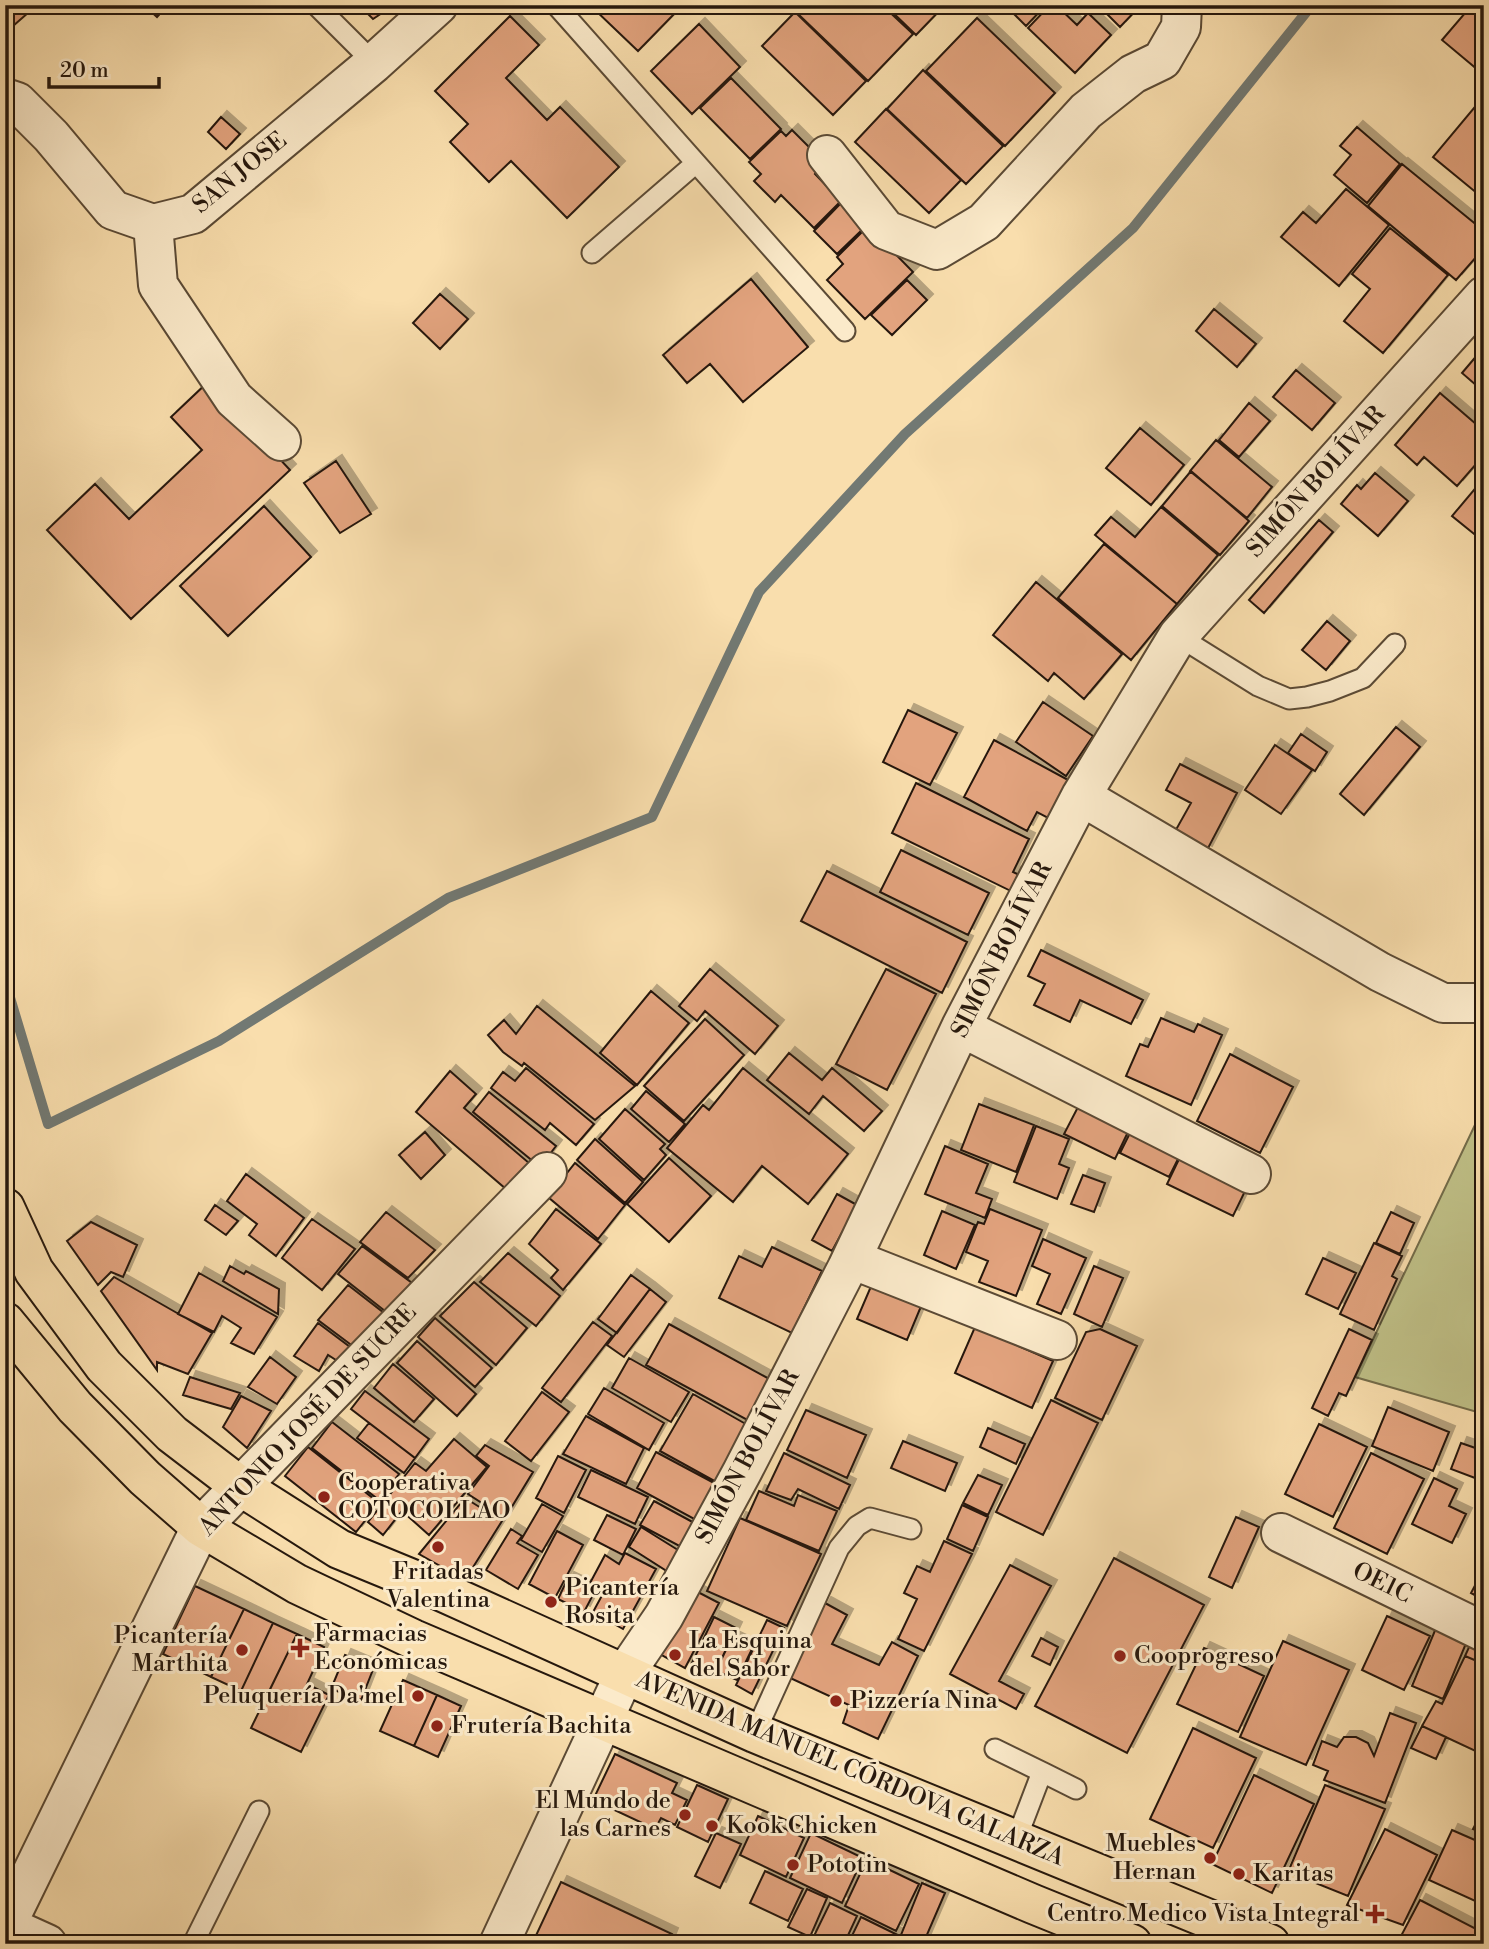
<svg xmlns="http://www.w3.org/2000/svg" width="1489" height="1949" font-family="'Libre Bodoni',serif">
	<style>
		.green { fill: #c0c188; stroke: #736c4a; stroke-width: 2 }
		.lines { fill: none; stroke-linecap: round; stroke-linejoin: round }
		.stream { stroke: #727973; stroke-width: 10 }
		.building { fill: #e2a37e; stroke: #26180d; stroke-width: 2; filter: url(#shadow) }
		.service-casing { stroke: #5b4a35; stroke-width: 23 }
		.minor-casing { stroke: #5b4a35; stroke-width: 42 }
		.primary-casing { stroke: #26180d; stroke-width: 42 }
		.service { stroke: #fbeaca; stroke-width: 19 }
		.minor { stroke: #fbeaca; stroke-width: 38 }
		.primary { stroke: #f9dead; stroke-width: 38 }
		.poi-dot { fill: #8f2418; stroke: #fbeaca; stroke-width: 2.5 }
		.labels { text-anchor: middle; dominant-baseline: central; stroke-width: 6; stroke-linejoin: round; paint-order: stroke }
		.street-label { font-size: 24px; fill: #26180d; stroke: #fbeaca }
		.poi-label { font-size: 24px; fill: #26180d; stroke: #fbeaca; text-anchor: start }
	</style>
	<defs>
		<filter id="shadow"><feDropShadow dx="6" dy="-6" stdDeviation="0" flood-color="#0004"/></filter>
	</defs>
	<rect width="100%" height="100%" fill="#f9dead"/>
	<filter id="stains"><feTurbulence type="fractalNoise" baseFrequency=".00286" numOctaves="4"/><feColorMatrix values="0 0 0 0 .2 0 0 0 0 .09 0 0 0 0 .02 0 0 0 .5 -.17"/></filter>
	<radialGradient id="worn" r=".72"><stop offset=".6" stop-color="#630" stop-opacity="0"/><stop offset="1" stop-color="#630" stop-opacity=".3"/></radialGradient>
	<path class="green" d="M1484,1106V1414L1355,1377Z"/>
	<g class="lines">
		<path class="stream" d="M5,981L48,1124L219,1041L448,898L652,817L759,592L905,434L1133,228L1312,5"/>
	</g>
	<path class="building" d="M5,5H37L5,33Z
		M144,5H168L157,17Z
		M359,5H394L373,19Z
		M596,5H670L677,11L638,51L593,8Z
		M801,5H882L913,34L868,81L797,13L803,7Z
		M885,5H945L916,35Z
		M1005,5H1046L1026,26Z
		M1050,5H1056L1077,25L1088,13L1111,35L1075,73L1028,28Z
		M1098,5H1141L1120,27Z
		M1471,6L1484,16V75L1442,40Z
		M795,12L866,81L833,115L762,46Z
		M510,16L539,45L506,78L547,120L560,107L619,167L567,218L511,161L489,182L450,142L468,124L435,91Z
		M977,18L1055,93L1005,146L926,71Z
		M699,24L740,67L692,114L651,71Z
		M923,70L1003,146L966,184L887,109Z
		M731,78L781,129L750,159L700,108Z
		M1484,96V199L1433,157Z
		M886,109L961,180L929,213L855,142Z
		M221,117L240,134L226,149L208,132Z
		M1357,127L1400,164L1367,203L1334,175L1351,155L1340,146Z
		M792,130L825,163L815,174L841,201L814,228L781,195L775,202L754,181L761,174L749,162L781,131L786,136Z
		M1402,164L1484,231V248L1456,280L1368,206Z
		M1346,189L1389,225L1339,286L1281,237L1303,212L1316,223Z
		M842,202L866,226L837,254L814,231Z
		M868,226L913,272L865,319L827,280L843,264L837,257Z
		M1390,228L1448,275L1383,353L1344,321L1370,289L1352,274Z
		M751,279L808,347L743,402L710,364L687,383L663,355Z
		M907,280L927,300L892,335L871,315Z
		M440,294L468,319L440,349L413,323Z
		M1214,309L1256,344L1237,367L1196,331Z
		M1484,347V392L1462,373Z
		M1296,370L1335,403L1312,430L1273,397Z
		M208,382L290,470L131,619L47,530L95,484L129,519L202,450L171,417Z
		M1440,393L1484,431V455L1457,486L1424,457L1417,465L1395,445Z
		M1249,403L1270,421L1239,457L1219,440Z
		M1140,428L1184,465L1151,505L1106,468Z
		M1216,440L1272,487L1247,518L1190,471Z
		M336,461L371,514L340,533L304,483Z
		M1191,471L1249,521L1220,555L1162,506Z
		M1375,473L1408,501L1378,536L1341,504L1357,485L1361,489Z
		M1484,478V542L1452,516Z
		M264,506L311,557L228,636L180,586Z
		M1161,507L1218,555L1177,604L1095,535L1111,517L1135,537Z
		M1319,520L1333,532L1264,613L1249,600Z
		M1104,544L1177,604L1131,660L1058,598Z
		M1036,582L1122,654L1084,699L1054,673L1048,681L993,635Z
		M1327,621L1350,641L1326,670L1302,650Z
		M1043,702L1093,736L1066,776L1016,742Z
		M908,710L957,733L930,785L883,762Z
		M1396,727L1420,747L1364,815L1340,794Z
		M1301,734L1327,752L1315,771L1288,753Z
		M994,740L1070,781L1050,819L1037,812L1027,831L964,797Z
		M1275,745L1312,770L1281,814L1245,790Z
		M1180,764L1237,793L1206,852L1173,835L1191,803L1166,790Z
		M916,783L1029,839L1013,872L1028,879L1019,895L892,833Z
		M901,850L989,893L968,935L880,892Z
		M827,871L967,942L942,993L801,921Z
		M1041,950L1143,1000L1131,1024L1080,1000L1070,1022L1034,1005L1045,984L1028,976Z
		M710,969L778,1026L755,1054L705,1011L697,1021L679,1006Z
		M886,969L936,994L887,1090L836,1064Z
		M651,991L689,1023L637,1085L600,1053Z
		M537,1006L635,1086L595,1120L524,1063L522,1066L503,1052L488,1035L504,1020L516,1034Z
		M1161,1018L1194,1032L1198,1024L1222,1035L1191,1105L1126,1076L1140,1044L1148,1047Z
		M705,1019L744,1055L684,1121L644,1086Z
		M789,1053L822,1080L832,1068L882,1111L864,1131L823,1096L809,1114L767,1080Z
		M1230,1054L1293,1087L1260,1153L1197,1121Z
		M526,1068L594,1124L576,1145L550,1123L545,1130L491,1088L503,1072L515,1081Z
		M743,1068L848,1154L808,1204L762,1166L733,1202L667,1148L703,1105L709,1110Z
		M450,1071L476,1094L464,1108L529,1163L506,1189L416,1112Z
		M646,1091L685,1124L669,1142L631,1109Z
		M489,1092L556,1146L540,1167L473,1112Z
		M979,1104L1034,1125L1016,1172L961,1150Z
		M1078,1107L1128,1132L1115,1159L1064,1134Z
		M625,1109L665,1144L660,1149L666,1155L644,1180L599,1139Z
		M1036,1126L1069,1139L1059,1164L1069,1168L1057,1199L1014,1182Z
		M425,1132L445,1155L421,1179L399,1155Z
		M1130,1133L1179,1157L1169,1177L1120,1153Z
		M595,1139L643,1182L625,1203L577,1160Z
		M945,1146L988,1164L976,1193L992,1199L985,1218L925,1194Z
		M1181,1155L1247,1187L1233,1216L1167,1184Z
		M669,1158L711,1196L669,1242L627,1204Z
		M575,1163L625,1205L598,1239L548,1197Z
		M246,1174L304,1218L276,1256L249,1235L257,1224L227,1201Z
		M1083,1175L1105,1183L1094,1212L1071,1204Z
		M837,1194L857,1205L832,1251L812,1240Z
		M215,1205L238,1221L226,1235L205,1220Z
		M556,1209L601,1244L563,1290L551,1278L558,1270L529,1244Z
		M990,1209L1042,1230L1016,1296L979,1282L988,1261L966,1252L978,1222L984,1224Z
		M942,1211L975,1225L956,1269L924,1255Z
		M386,1212L435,1250L408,1278L360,1242Z
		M1391,1212L1414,1223L1400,1254L1376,1243Z
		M312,1219L355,1249L322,1290L282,1258Z
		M91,1222L137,1245L123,1277L111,1272L98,1285L67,1241Z
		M1043,1239L1086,1258L1061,1314L1037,1304L1050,1274L1032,1266Z
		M1374,1243L1402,1256L1392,1276L1397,1279L1374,1330L1340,1314Z
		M362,1246L412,1283L385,1311L338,1274Z
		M772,1247L822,1271L792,1333L719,1298L739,1256L762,1267Z
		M508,1253L560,1296L536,1326L480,1282Z
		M1323,1258L1356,1273L1338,1309L1306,1294Z
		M230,1266L244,1274L246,1271L279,1289L278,1314L223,1281Z
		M1094,1266L1123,1278L1102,1327L1074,1314Z
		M199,1273L277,1317L254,1354L231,1343L241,1328L222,1316L214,1332L178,1314Z
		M631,1275L650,1289L617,1333L598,1319Z
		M114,1277L212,1333L188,1374L157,1362V1370L101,1291Z
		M474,1282L527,1328L496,1365L440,1316Z
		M872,1284L922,1304L907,1340L857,1319Z
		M348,1285L384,1313L354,1347L318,1320Z
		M650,1289L666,1302L624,1357L607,1345Z
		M435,1318L492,1368L475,1387L418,1337Z
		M593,1322L612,1336L561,1402L542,1388Z
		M318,1323L350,1347L339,1362L328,1355L319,1371L294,1356Z
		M669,1324L773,1381L751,1422L646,1365Z
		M975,1327L1053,1361L1032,1408L955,1373Z
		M1100,1329L1137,1346L1102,1420L1055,1398L1086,1332Z
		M1349,1329L1372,1340L1346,1396L1339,1393L1328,1416L1312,1408Z
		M417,1341L476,1394L457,1416L397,1363Z
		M270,1357L296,1377L277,1404L248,1387Z
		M629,1358L689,1392L671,1422L612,1388Z
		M393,1364L434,1399L414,1422L374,1388Z
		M190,1377L240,1393L231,1409L183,1395Z
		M604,1388L664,1423L649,1450L588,1414Z
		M365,1391L429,1439L415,1458L351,1409Z
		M542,1392L569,1412L531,1461L505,1441Z
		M693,1394L751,1427L718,1483L660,1451Z
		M241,1396L271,1411L247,1448L223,1427Z
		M1051,1400L1098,1423L1043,1535L996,1512Z
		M1388,1407L1449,1432L1433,1471L1372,1446Z
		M806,1410L866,1435L847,1478L787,1450Z
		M586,1416L644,1448L626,1484L563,1454Z
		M332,1422L399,1474L379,1500L312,1448Z
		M369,1423L415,1458L404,1473L357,1438Z
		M1319,1424L1367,1447L1333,1517L1285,1494Z
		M988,1428L1025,1444L1016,1464L980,1447Z
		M454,1439L487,1467L429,1535L402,1511L383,1535L368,1522L415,1463L426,1471Z
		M903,1441L957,1463L945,1491L891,1468Z
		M1461,1443L1484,1451L1483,1481L1451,1469Z
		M485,1445L533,1472L505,1518L468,1494L489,1466L476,1456Z
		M308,1447L379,1503L356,1532L285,1476Z
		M656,1452L716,1484L696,1520L637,1488Z
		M784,1453L850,1485L839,1509L798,1489L791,1500L766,1491Z
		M1371,1453L1424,1479L1387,1554L1334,1528Z
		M558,1456L586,1470L564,1513L536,1498Z
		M591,1470L648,1497L635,1524L578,1497Z
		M978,1475L1002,1485L988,1515L963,1503Z
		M1434,1478L1457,1489L1449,1506L1466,1514L1452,1543L1412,1524Z
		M759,1491L794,1506L798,1495L837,1511L819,1551L746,1520Z
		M465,1498L502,1521L465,1580L419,1554Z
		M654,1501L698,1525L685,1549L640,1525Z
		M542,1504L563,1516L542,1552L521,1540Z
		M962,1505L988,1517L973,1551L947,1539Z
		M607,1515L636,1529L623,1555L594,1540Z
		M1236,1517L1259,1527L1232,1588L1209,1577Z
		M740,1518L821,1554L787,1626L707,1591Z
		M641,1527L686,1555L673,1575L629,1547Z
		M511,1529L522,1536L517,1543L538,1555L518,1589L486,1570Z
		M557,1531L583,1545L555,1598L529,1584Z
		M944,1541L972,1554L924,1651L898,1639L917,1599L904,1593L917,1566L930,1572Z
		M625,1553L656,1569L623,1629L593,1612L605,1590L590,1583L605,1555L619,1564Z
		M1114,1558L1204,1605L1127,1753L1035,1706Z
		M1010,1565L1051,1586L999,1681L1024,1694L1016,1709L950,1674Z
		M1480,1576L1484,1579V1600L1471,1593Z
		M568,1578L595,1591L584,1612L558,1599Z
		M195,1586L244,1609L211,1677L163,1654Z
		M694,1590L719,1603L685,1668L660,1654Z
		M825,1603L847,1615L832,1644L879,1665L892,1642L918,1656L878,1739L843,1723L849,1705L788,1677Z
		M244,1609L273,1623L241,1691L211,1677Z
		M1387,1616L1430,1636L1404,1690L1362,1670Z
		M714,1617L736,1628L714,1675L691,1665Z
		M767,1620L784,1628L752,1694L736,1685Z
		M273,1623L297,1634L264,1702L241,1691Z
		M1436,1628L1467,1641L1443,1699L1412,1686Z
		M297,1634L324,1647L307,1684L329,1695L301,1752L251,1728Z
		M732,1637L753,1647L737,1680L716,1671Z
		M1041,1638L1058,1647L1050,1665L1032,1656Z
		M1283,1641L1349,1670L1306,1765L1240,1737Z
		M1470,1645L1484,1651V1664L1465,1656Z
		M1204,1648L1264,1676L1238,1732L1177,1704Z
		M345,1655L374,1667L361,1700L331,1689Z
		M1465,1656L1484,1664V1755L1422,1726L1436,1701L1442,1704Z
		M403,1680L437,1695L414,1746L380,1731Z
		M437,1695L461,1706L438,1757L414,1746Z
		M1390,1713L1416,1723L1385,1803L1324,1780L1328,1771L1313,1765L1322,1741L1337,1747L1344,1737H1356L1368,1743L1374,1756Z
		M1422,1726L1446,1737L1436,1759L1411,1748Z
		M1193,1728L1256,1758L1213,1848L1150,1819Z
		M615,1754L677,1783L672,1793L687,1800L675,1825L661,1818L655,1829L593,1800Z
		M1254,1775L1314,1804L1272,1893L1212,1864Z
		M697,1785L728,1799L708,1842L677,1827Z
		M1325,1785L1385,1809L1348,1896L1288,1872Z
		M1484,1808V1834L1473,1829Z
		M758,1816L804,1838L786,1877L740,1855Z
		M1385,1829L1437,1855L1403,1925L1347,1905Z
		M1452,1830L1484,1844V1905L1429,1880Z
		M716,1833L741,1844L720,1888L695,1876Z
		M811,1833L863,1858L842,1903L790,1878Z
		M867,1859L919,1884L896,1931L845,1906Z
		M765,1871L803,1889L788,1921L750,1903Z
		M561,1882L672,1934L668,1944H532Z
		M922,1883L945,1893L923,1944L901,1935Z
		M807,1889L827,1898L810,1937L788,1927Z
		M1420,1900L1484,1933V1944H1417L1401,1936Z
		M830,1903L857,1916L844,1944H821L812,1940Z
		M861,1917L916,1944H848Z"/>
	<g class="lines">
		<g class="service-casing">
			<path id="service" d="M316,5L374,63
				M556,5L845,331
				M592,253L696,163
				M1178,636L1258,686L1289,699L1307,697L1330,691L1363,678L1395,644
				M755,1733L839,1548L857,1526L870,1518L911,1529
				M995,1749L1042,1772L1016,1840
				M1042,1772L1076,1789
				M193,1944L259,1811"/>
		</g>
		<g class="minor-casing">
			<path id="minor" d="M5,98L17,102L51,136L113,210L153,224L193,214L374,63L438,5
				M827,155L886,230L937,250L984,222L1086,111L1133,74L1162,60L1181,27L1182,5
				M153,224L158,285L234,399L281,441
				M1081,796L1380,972L1443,1003H1484
				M961,1027L1251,1174
				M847,1268L854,1260L1057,1340
				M1281,1533L1484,1632
				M5,1925L47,1944
				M5,1928L201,1527L547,1172
				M499,1944L624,1675L664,1616L742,1472L847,1268L961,1027L1081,796L1178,636L1484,296"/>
		</g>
		<g class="primary-casing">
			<path id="primary" d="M5,1208L34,1271L104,1366L172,1434L240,1486L339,1549L434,1588L755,1733L1270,1944
				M5,1322L75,1407L145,1478L201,1527L297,1584L413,1639L1033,1904L1132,1944"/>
		</g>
		<use href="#service" class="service"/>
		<use href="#minor" class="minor"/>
		<use href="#primary" class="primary"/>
	</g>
	<g class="poi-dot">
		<circle cx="324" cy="1497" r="7"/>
		<circle cx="438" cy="1547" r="7"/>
		<circle cx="551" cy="1602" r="7"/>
		<path d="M296.5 1637.5h7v7h7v7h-7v7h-7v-7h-7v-7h7z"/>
		<circle cx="242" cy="1650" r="7"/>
		<circle cx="675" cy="1655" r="7"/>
		<circle cx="1120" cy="1656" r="7"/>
		<circle cx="418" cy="1696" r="7"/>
		<circle cx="836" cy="1701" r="7"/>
		<circle cx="437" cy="1726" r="7"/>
		<circle cx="685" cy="1815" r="7"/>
		<circle cx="712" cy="1826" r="7"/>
		<circle cx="1210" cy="1858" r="7"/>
		<circle cx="793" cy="1865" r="7"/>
		<circle cx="1239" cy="1874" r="7"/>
		<path d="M1371.5 1903.5h7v7h7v7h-7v7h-7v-7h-7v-7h7z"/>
	</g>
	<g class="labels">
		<g class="street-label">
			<text transform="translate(240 173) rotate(-39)">SAN JOSE</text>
			<text transform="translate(1316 482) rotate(-48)">SIMÓN BOLÍVAR</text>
			<text transform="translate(1002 950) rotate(-63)">SIMÓN BOLÍVAR</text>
			<text transform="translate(308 1420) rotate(-47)">ANTONIO JOSÉ DE SUCRE</text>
			<text transform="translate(748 1457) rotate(-62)">SIMÓN BOLÍVAR</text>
			<text transform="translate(1382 1583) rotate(26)">OE1C</text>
			<text transform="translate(850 1769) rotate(23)">AVENIDA MANUEL CÓRDOVA GALARZA</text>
		</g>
		<g class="poi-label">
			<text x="338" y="1483">Cooperativa<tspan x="338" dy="28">COTOCOLLAO</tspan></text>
			<text x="438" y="1572" text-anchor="middle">Fritadas<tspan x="438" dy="28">Valentina</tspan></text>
			<text x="565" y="1588">Picantería<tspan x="565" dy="28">Rosita</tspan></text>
			<text x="314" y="1634">Farmacias<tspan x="314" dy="28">Económicas</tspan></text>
			<text x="228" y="1636" text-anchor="end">Picantería<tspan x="228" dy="28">Marthita</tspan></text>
			<text x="689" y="1641">La Esquina<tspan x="689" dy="28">del Sabor</tspan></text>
			<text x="1134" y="1656">Cooprogreso</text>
			<text x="404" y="1696" text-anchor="end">Peluquería Da'mel</text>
			<text x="850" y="1701">Pizzería Nina</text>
			<text x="451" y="1726">Frutería Bachita</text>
			<text x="671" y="1801" text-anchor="end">El Mundo de<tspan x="671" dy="28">las Carnes</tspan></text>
			<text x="726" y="1826">Kook Chicken</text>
			<text x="1196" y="1844" text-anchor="end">Muebles<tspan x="1196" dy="28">Hernan</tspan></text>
			<text x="807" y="1865">Pototin</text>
			<text x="1253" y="1874">Karitas</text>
			<text x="1359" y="1914" text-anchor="end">Centro Medico Vista Integral</text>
		</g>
	</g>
	<rect width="1489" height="1949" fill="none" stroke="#f9dead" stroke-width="28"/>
	<rect x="7" y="7" width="1475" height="1935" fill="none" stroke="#26180d" stroke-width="3.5"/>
	<rect x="14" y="14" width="1461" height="1921" fill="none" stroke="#26180d" stroke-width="2"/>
	<path d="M49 77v10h110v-10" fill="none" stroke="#26180d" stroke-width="3.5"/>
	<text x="60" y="77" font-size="21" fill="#26180d" stroke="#fbeaca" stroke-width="5" paint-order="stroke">20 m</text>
	<rect width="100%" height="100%" filter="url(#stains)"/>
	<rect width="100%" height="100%" fill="url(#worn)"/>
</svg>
